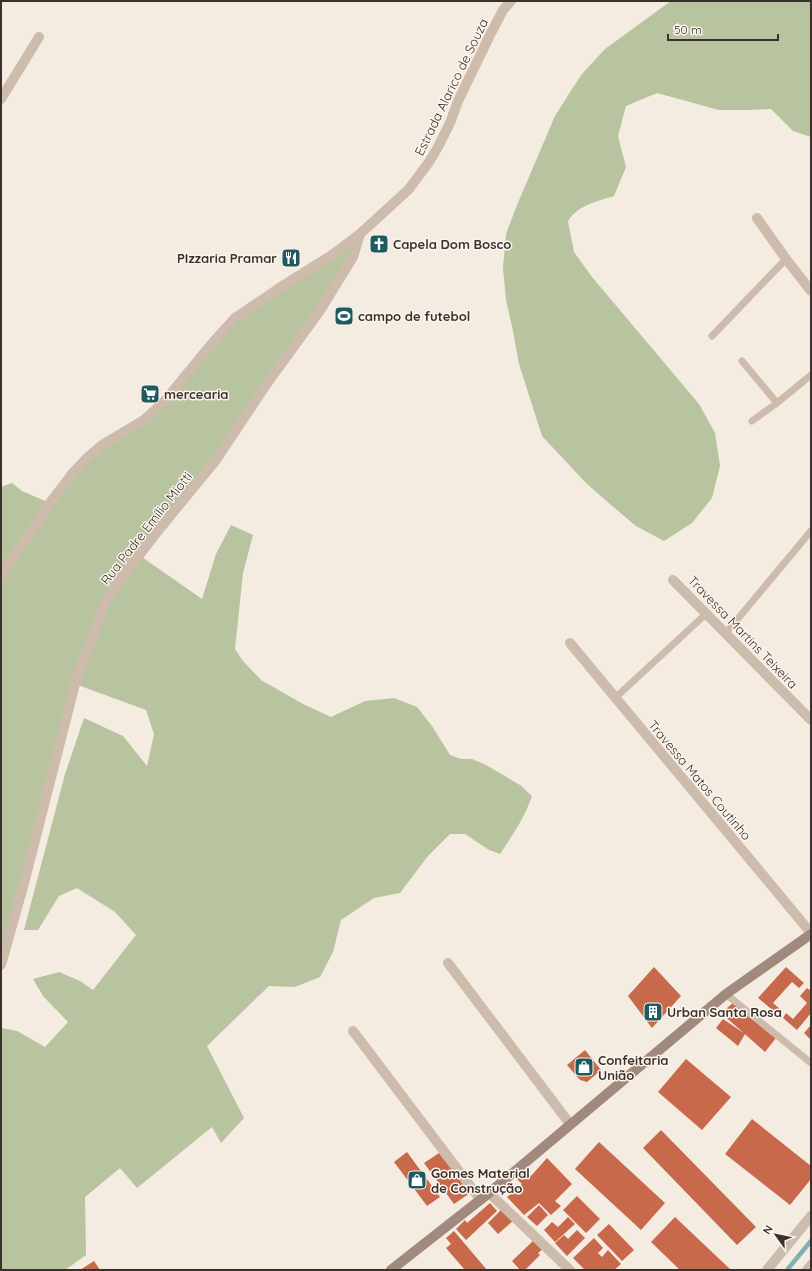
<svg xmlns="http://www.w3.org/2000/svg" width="812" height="1271" viewBox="0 0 812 1271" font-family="Quicksand,sans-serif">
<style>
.green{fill:#b8c4a0}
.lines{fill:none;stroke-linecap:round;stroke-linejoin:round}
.stream{stroke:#7fb0b2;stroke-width:4.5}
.building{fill:#c8694b}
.service{stroke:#cdbbac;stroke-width:7}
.minor{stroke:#cdbbac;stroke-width:10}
.tertiary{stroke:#cdbbac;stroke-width:10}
.secondary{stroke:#a18a7d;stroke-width:10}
.labels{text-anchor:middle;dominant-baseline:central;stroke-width:3;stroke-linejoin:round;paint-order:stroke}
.street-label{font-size:13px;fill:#3b302b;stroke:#fbf5ee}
.poi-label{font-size:13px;font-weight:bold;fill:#3b302b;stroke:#fbf5ee;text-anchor:start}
</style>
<rect width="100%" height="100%" fill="#f4ebe1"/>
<path class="green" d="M671,1H811V137L793,131L771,109L750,110H719L657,93L626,106L618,136L626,167L614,196C598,201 578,205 568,221L574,252L592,277L699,404L715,433L720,466L712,498L692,523L664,541L636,526L611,505L586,483L542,436L519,364L513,331L506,300L503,268L506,234L517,205L555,116L572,89L582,74L605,49Z
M360,234L353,257L268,382L139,555L202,599L216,554L231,525L253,535L243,573L235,649L243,661L261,680L303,704L331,717L365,701L394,698L417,707L432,726L450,755L461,759H472L486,765L520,785L532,796C525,817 512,836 500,854L489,850L465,834H450L428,856L400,893L374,898L341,920L333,952L320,977L295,987L269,986L207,1046L244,1118L221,1143L212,1127L137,1188L120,1168L85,1197L86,1255L65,1270H1V1028L17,1031L45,1047L68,1022L43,996L33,979L59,972L80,981L93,990L136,935L115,912L77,888L59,896L38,930H24L65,774L84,718L123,736L147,766L154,734L146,710L75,684L1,965V487L12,483L22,491L50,503L87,458L144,420L228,325Z"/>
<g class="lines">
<path class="stream" d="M787,1270L811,1241"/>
</g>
<path class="building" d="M654,967L681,996L652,1028L628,996Z
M786,967L804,983L799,988L792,982L773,1003L780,1009L776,1013L758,998Z
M807,988L811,991V1013L797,1030L783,1018L786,1013L793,1019L807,1003L800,996Z
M733,1003L776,1038L765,1052L721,1013Z
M723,1019L745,1034L738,1046L716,1028Z
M811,1025V1040L804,1033Z
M585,1050L601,1070L587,1082L580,1080L567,1065Z
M686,1059L731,1097L702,1130L658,1092Z
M752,1119L811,1166V1179L790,1205L725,1154Z
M661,1130L756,1227L737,1245L643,1148Z
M599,1142L665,1203L641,1230L575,1169Z
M407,1152L440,1197L427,1206L394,1162Z
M439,1153L470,1193L454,1204L424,1163Z
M547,1158L572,1184L555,1201L561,1206L551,1215L539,1203L524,1215L507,1197L522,1184L515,1177L524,1169L531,1176Z
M577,1196L600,1219L586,1233L563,1210Z
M490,1203L497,1211L466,1240L456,1229L465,1220L467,1223Z
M539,1205L548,1215L537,1226L527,1217Z
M503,1208L514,1220L498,1234L488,1223Z
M568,1217L575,1224L555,1242L544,1230L552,1222L558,1227Z
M675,1217L731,1270H680L651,1242Z
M609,1224L634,1250L622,1261L597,1235Z
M577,1230L585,1238L567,1256L555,1243L564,1235L568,1239Z
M454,1231L487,1270H465L446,1248L451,1244L446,1238Z
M594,1238L603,1248L598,1253L602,1257L608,1250L621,1264L614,1270H585L573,1258Z
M534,1240L543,1249L538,1253L540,1255L525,1270H520L512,1261Z
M94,1261L100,1270H80Z"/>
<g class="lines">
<path class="service" d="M712,336L786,259
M742,361L777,403
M752,421L777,403L811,375
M726,633L811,531
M615,698L707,613
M726,994L811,1063"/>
<path class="minor" d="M1,99L39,37
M757,218L786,259L811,291
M1,576L50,503L72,474L87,458L102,445L144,420L164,402L214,341L235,318L284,285L332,255L360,234L409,189L429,162L438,147L450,123L458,101L490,35L503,10L511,1
M673,580L811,720
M570,643L811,933
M448,963L570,1124
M1,965L23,887L75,684L100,615L107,599L121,579L157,532L216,460L268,382L319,312L353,257L360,234
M353,1031L480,1199
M489,1193L570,1270"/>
<path class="tertiary" d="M767,1270L811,1216
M807,1270L811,1265"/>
<path class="secondary" d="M391,1270L489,1193L726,994L811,934"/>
</g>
<defs>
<symbol id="church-square" viewBox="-11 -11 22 22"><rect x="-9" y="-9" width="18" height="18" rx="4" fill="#1f5a5e" stroke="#fbf5ee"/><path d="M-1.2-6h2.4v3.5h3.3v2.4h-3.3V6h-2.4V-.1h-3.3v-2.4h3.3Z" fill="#fff"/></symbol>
<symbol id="restaurant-square" viewBox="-11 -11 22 22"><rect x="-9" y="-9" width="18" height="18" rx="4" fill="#1f5a5e" stroke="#fbf5ee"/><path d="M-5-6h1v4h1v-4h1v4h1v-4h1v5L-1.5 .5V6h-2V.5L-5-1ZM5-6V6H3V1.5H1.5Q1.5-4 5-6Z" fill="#fff"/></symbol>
<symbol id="stadium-square" viewBox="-11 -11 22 22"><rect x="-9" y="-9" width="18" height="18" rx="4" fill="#1f5a5e" stroke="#fbf5ee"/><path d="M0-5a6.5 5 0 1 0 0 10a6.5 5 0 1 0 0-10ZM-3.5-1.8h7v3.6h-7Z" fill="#fff"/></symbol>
<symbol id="supermarket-square" viewBox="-11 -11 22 22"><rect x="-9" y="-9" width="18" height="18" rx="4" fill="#1f5a5e" stroke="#fbf5ee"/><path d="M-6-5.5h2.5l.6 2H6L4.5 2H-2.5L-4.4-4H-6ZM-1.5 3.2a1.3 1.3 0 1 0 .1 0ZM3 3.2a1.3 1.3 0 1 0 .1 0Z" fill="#fff"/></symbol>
<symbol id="building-square" viewBox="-11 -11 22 22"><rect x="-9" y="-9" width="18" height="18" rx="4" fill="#1f5a5e" stroke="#fbf5ee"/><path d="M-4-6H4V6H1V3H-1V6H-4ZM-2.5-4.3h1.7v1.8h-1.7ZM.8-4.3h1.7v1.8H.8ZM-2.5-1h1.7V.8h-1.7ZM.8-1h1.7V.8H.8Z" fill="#fff"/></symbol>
<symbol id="shop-square" viewBox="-11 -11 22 22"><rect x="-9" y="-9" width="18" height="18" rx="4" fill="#1f5a5e" stroke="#fbf5ee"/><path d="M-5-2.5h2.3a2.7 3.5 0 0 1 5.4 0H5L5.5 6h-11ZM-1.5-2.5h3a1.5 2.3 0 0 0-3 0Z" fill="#fff"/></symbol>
</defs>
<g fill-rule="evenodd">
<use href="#church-square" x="368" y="233" width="22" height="22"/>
<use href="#restaurant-square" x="280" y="247" width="22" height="22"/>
<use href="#stadium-square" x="333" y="305" width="22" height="22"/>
<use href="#supermarket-square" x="139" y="383" width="22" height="22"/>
<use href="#building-square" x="642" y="1001" width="22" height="22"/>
<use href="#shop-square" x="573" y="1056" width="22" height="22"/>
<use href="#shop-square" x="406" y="1169" width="22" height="22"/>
</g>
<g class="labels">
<g class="street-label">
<text transform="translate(451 87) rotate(-64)">Estrada Alarico de Souza</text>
<text transform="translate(146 528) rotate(-52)">Rua Padre Emílio Miotti</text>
<text transform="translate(743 632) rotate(46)">Travessa Martins Teixeira</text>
<text transform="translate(700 780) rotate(50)">Travessa Matos Coutinho</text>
</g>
<g class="poi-label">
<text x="393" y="244">Capela Dom Bosco</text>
<text x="277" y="258" text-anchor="end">PIzzaria Pramar</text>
<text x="358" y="316">campo de futebol</text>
<text x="164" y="394">mercearia</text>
<text x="667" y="1012">Urban Santa Rosa</text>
<text x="598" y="1060">Confeitaria<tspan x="598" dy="15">União</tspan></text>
<text x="431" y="1173">Gomes Material<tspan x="431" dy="15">de Construção</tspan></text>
</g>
</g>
<rect width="812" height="1271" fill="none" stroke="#3b302b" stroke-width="4"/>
<g transform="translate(776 1235) rotate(303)" stroke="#fbf5ee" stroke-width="3" paint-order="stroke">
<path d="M0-3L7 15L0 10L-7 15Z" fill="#3b302b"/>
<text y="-6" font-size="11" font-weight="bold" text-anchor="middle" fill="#3b302b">N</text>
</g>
<path d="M668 34v6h110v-6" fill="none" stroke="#3b302b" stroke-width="2"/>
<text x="674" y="34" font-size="12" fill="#3b302b" stroke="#fbf5ee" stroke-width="3" paint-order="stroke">50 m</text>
</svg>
